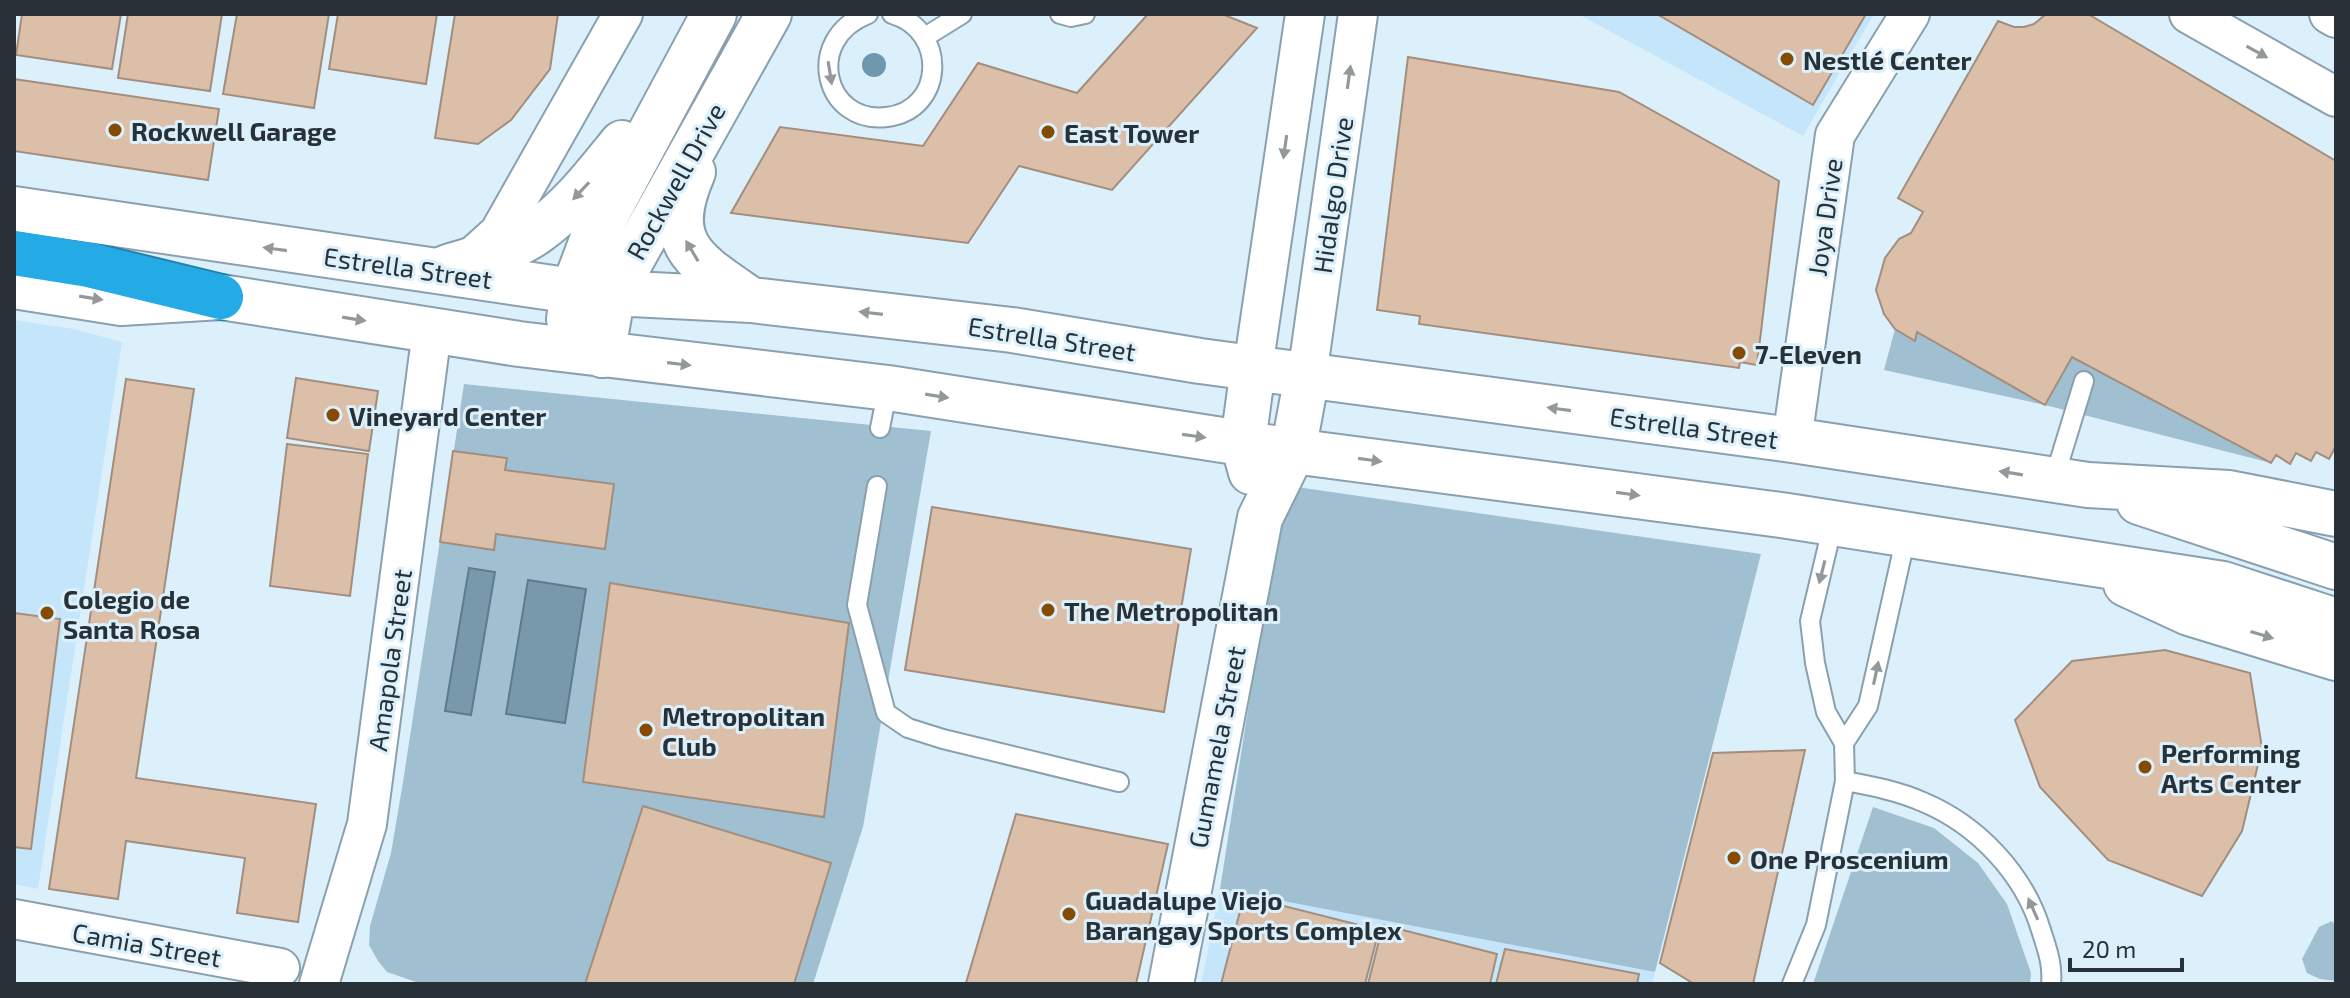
<svg xmlns="http://www.w3.org/2000/svg" width="2350" height="998" viewBox="0 0 2350 998" font-family="'Exo 2',sans-serif">
<style>
.built{fill:#c5e6fa}
.green{fill:#a0bfd1}
.water{fill:#7899ac;stroke:#607a89;stroke-width:2}
.building{fill:#dcbfa8;stroke:#a28e7e;stroke-width:2}
.lines{fill:none;stroke-linecap:round;stroke-linejoin:round}
.lane-casing{stroke:#89a0ae;stroke-width:22}
.street-casing{stroke:#89a0ae;stroke-width:42}
.secondary-casing{stroke:#89a0ae;stroke-width:48}
.highway-casing{stroke:#2580a9;stroke-width:48}
.lane{stroke:#fff;stroke-width:18}
.street{stroke:#fff;stroke-width:38}
.secondary{stroke:#fff;stroke-width:44}
.highway{stroke:#24abe6;stroke-width:44}
.tree{fill:#6d98ad}
.oneway{fill:#93989b}
.poi-dot{fill:#864b03;stroke:#dcf0fc;stroke-width:3}
.labels{text-anchor:middle;dominant-baseline:central;stroke-width:6;stroke-linejoin:round;paint-order:stroke}
.poi-label{font-size:26px;font-weight:bold;fill:#273137;stroke:#dcf0fc;text-anchor:start}
.street-label{font-size:26px;fill:#273137;stroke:#dcf0fc}
</style>
<rect width="100%" height="100%" fill="#dcf0fc"/>
<path class="built" d="M1578,14H1874L1803,136Z
M14,320L74,329L122,342L38,889L14,884Z
M1220,889L1655,972L1652,984H1201Z"/>
<path class="green" d="M1895,329L1915,340L1917,332L2045,404L2072,357L2271,463L2045,405L1884,370Z
M464,384L931,431L863,827L813,984H422L387,972L378,961L369,945L370,926L391,853L403,782Z
M1283,485L1761,554L1655,972L1220,889Z
M1873,807L1934,828L1978,863L2007,904L2031,973L2030,984H1813Z
M2332,921L2336,926V981L2320,979L2307,973L2302,959L2319,927Z"/>
<path class="water" d="M469,568L495,572L471,715L445,711Z
M528,580L586,589L565,723L506,714Z"/>
<path class="building" d="M22,14H121L112,69L16,55Z
M128,14H222L210,91L118,78Z
M237,14H329L314,108L223,94Z
M338,14H437L426,84L329,69Z
M455,14H558L550,69L511,120L478,144L435,138Z
M1148,14H1222L1257,28L1112,190L1019,166L968,243L731,213L780,127L923,146L978,63L1077,93Z
M1657,14H1866L1813,105Z
M2046,14H2088L2336,161V446L2329,459L2316,452L2311,461L2296,453L2290,464L2276,455L2271,463L2072,357L2045,405L1917,332L1915,341L1895,329L1884,314L1876,290L1885,258L1899,239L1911,233L1923,212L1898,198L1998,21L2014,27H2024L2034,24Z
M1408,57L1619,92L1779,181L1757,365L1740,362L1739,368L1419,324L1420,316L1377,310Z
M14,79L219,109L208,180L14,151Z
M296,378L378,391L369,451L287,438Z
M126,379L194,389L136,778L316,804L298,922L237,913L245,858L126,841L118,899L49,889Z
M287,444L368,454L350,596L270,586Z
M453,451L507,458L505,470L614,484L605,549L496,534L494,550L440,542Z
M932,507L1191,549L1164,712L905,670Z
M610,583L849,623L824,817L583,782Z
M14,613L60,619L31,849L14,847Z
M2165,650L2250,673L2262,748L2242,831L2202,896L2108,860L2040,787L2015,720L2072,661Z
M1805,750L1753,984H1694L1660,963L1713,753Z
M643,806L831,863L794,984H585Z
M1016,814L1168,844L1136,984L966,983Z
M1244,896L1379,930L1365,984H1221Z
M1383,925L1497,954L1490,984H1368Z
M1505,949L1639,974L1637,984H1496Z"/>
<g class="lines">
<defs>
<path id="lane" d="M868,14C803,39 824,125 887,117C945,110 948,30 892,14
M1060,14L1071,17L1085,14
M925,37L962,14
M880,428L888,388
M2054,479L2084,381
M877,486L857,605L886,713L908,728L943,739L1119,782
M1844,743L1868,706L1906,536
M1845,781C1872,786 1898,791 1923,802C1978,825 2024,874 2041,930C2047,949 2053,964 2051,984
M1792,984L1816,925L1845,781L1844,743L1826,712L1815,663L1810,621L1833,524"/>
<path id="street" d="M2189,14L2336,97
M2329,14L2336,18
M469,260L499,233L623,14
M1253,368L1305,14
M1307,376L1358,14
M1792,440L1835,135L1910,14
M14,919L280,968
M319,984L367,824L432,331"/>
<path id="secondary" d="M693,172C661,245 696,262 751,300
M14,209L573,291L751,300L1012,330L1200,361L1792,440L2088,485L2229,493L2336,514
M445,268C475,258 511,251 537,232C571,208 596,175 622,143
M14,286L121,303L221,297L519,344L888,388L1293,451L1781,515L2223,584L2336,621
M569,319L573,291L591,243L714,14
M602,355L613,293L769,14
M1251,472L1243,443L1253,368
M2139,502L2336,567
M2126,584L2189,613L2336,658
M1171,984L1260,518L1293,451L1307,376"/>
<path id="highway" d="M14,253L89,265L221,297"/>
</defs>
<use href="#lane" class="lane-casing"/>
<use href="#street" class="street-casing"/>
<use href="#secondary" class="secondary-casing"/>
<use href="#highway" class="highway-casing"/>
<use href="#lane" class="lane"/>
<use href="#street" class="street"/>
<use href="#secondary" class="secondary"/>
<use href="#highway" class="highway"/>
</g>
<circle class="tree" cx="874" cy="65" r="12"/>
<defs><path id="oneway-solid" d="M-6-.8H1V-3.2L6.5 0L1 3.2V.8H-6Z" transform="scale(2)"/></defs>
<g class="oneway">
<use href="#oneway-solid" transform="translate(2257 52) rotate(29)"/>
<use href="#oneway-solid" transform="translate(830 73) rotate(81)"/>
<use href="#oneway-solid" transform="translate(1349 77) rotate(-82)"/>
<use href="#oneway-solid" transform="translate(1285 147) rotate(98)"/>
<use href="#oneway-solid" transform="translate(581 191) rotate(133)"/>
<use href="#oneway-solid" transform="translate(275 249) rotate(-172)"/>
<use href="#oneway-solid" transform="translate(692 251) rotate(-121)"/>
<use href="#oneway-solid" transform="translate(91 298) rotate(9)"/>
<use href="#oneway-solid" transform="translate(871 313) rotate(-173)"/>
<use href="#oneway-solid" transform="translate(354 319) rotate(9)"/>
<use href="#oneway-solid" transform="translate(679 364) rotate(7)"/>
<use href="#oneway-solid" transform="translate(937 396) rotate(9)"/>
<use href="#oneway-solid" transform="translate(1559 409) rotate(-172)"/>
<use href="#oneway-solid" transform="translate(1194 436) rotate(8)"/>
<use href="#oneway-solid" transform="translate(1370 460) rotate(8)"/>
<use href="#oneway-solid" transform="translate(2011 473) rotate(-171)"/>
<use href="#oneway-solid" transform="translate(1628 494) rotate(8)"/>
<use href="#oneway-solid" transform="translate(1822 572) rotate(104)"/>
<use href="#oneway-solid" transform="translate(2262 635) rotate(17)"/>
<use href="#oneway-solid" transform="translate(1876 673) rotate(-78)"/>
<use href="#oneway-solid" transform="translate(2033 909) rotate(-114)"/>
</g>
<g class="poi-dot">
<circle cx="1787" cy="59" r="8"/>
<circle cx="115" cy="130" r="8"/>
<circle cx="1048" cy="132" r="8"/>
<circle cx="1739" cy="353" r="8"/>
<circle cx="333" cy="415" r="8"/>
<circle cx="1048" cy="610" r="8"/>
<circle cx="47" cy="613" r="8"/>
<circle cx="646" cy="730" r="8"/>
<circle cx="2145" cy="767" r="8"/>
<circle cx="1734" cy="858" r="8"/>
<circle cx="1069" cy="914" r="8"/>
</g>
<g class="labels">
<g class="poi-label">
<text x="1803" y="59">Nestlé Center</text>
<text x="131" y="130">Rockwell Garage</text>
<text x="1064" y="132">East Tower</text>
<text x="1755" y="353">7-Eleven</text>
<text x="349" y="415">Vineyard Center</text>
<text x="63" y="598">Colegio de<tspan x="63" dy="30">Santa Rosa</tspan></text>
<text x="1064" y="610">The Metropolitan</text>
<text x="662" y="715">Metropolitan<tspan x="662" dy="30">Club</tspan></text>
<text x="2161" y="752">Performing<tspan x="2161" dy="30">Arts Center</tspan></text>
<text x="1750" y="858">One Proscenium</text>
<text x="1085" y="899">Guadalupe Viejo<tspan x="1085" dy="30">Barangay Sports Complex</tspan></text>
</g>
<g class="street-label">
<text transform="translate(675 181) rotate(-61)">Rockwell Drive</text>
<text transform="translate(1332 195) rotate(-82)">Hidalgo Drive</text>
<text transform="translate(1824 217) rotate(-82)">Joya Drive</text>
<text transform="translate(408 267) rotate(8)">Estrella Street</text>
<text transform="translate(1052 338) rotate(9)">Estrella Street</text>
<text transform="translate(1694 427) rotate(8)">Estrella Street</text>
<text transform="translate(389 660) rotate(-82)">Amapola Street</text>
<text transform="translate(1216 747) rotate(-79)">Gumamela Street</text>
<text transform="translate(147 944) rotate(10)">Camia Street</text>
</g>
</g>
<rect width="2350" height="998" fill="none" stroke="#273137" stroke-width="32"/>
<path d="M2070 958v12h112v-12" fill="none" stroke="#273137" stroke-width="4"/>
<text x="2082" y="958" font-size="24" fill="#273137" stroke="#dcf0fc" stroke-width="6" paint-order="stroke">20 m</text>
</svg>
